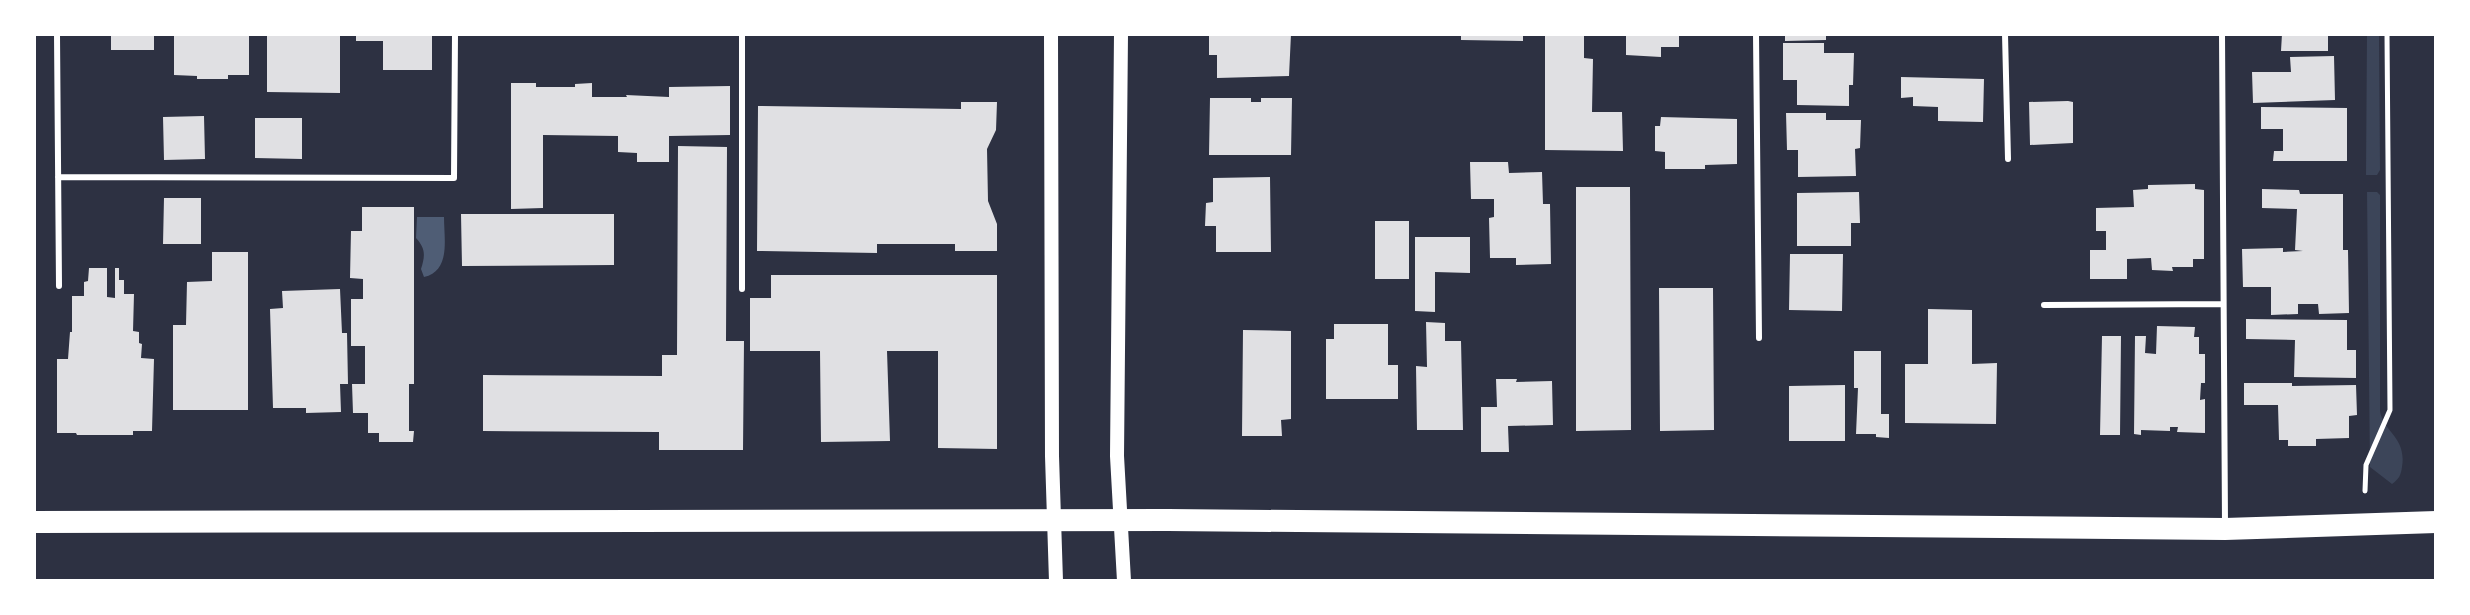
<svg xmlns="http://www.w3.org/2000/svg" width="2470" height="615" viewBox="0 0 2470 615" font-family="'Nunito Sans',sans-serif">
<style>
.green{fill:#3c4559}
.water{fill:#4f5d75}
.building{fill:#e0e0e3}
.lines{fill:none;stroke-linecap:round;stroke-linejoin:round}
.path{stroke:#fff;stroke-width:5}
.service{stroke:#fff;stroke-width:6}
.tertiary{stroke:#fff;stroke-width:14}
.trunk{stroke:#fff;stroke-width:22}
</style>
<rect width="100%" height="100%" fill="#2d3142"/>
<path class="green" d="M2367,34H2379L2380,170L2377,175H2366Z
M2367,192H2377L2380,195V411C2383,432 2407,437 2402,467C2401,475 2399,479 2392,484L2370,467Z"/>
<path class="water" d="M417,217H444C444,239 451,271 424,277L421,269C425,256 426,249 416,238Z"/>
<path class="building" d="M111,34H154V50H111Z
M174,34H249V75H228V79H197V76L174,75Z
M267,34H340V93L267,92Z
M356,34H432V70H383V41H356Z
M1209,34H1291L1289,76L1217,78V55H1209Z
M1461,34H1523V41L1461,40Z
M1545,34H1584V58L1593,59L1592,112H1622L1623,151L1545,150Z
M1626,34H1679V47H1661V57L1626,55Z
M1785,34H1826V40L1785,41Z
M2282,34H2328V51H2281Z
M1783,43H1824V53H1854L1853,85H1849V106L1797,105V80H1783Z
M2334,56L2335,100L2253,103L2252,72H2291L2290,57Z
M1901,77L1984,79L1983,122L1938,121V107L1913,106V97L1901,98Z
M511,83H536V87H575V84L592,83V97H627L626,95L669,97V87L730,86V135L669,136V162H637V153L618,152V136L543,135V208L511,209Z
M1210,98H1251V102H1261V98H1292L1291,155H1209Z
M2068,101L2073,102V143L2030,145L2029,102Z
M961,102H997L996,130L987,149L988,201L997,224V251H955V244H877V253L757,251L758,106L961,109Z
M2261,107L2347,108V161H2273L2274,151H2283V129H2261Z
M1786,113H1826V120H1861L1860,148L1855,149L1856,176L1798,177V150H1787Z
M204,116L205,159L164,160L163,117Z
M1661,117L1737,119V164L1705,165V169H1665V152L1655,151V126H1660Z
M255,118H302V159L255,158Z
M678,146L727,147L726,341H744L743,450H659V432L483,431V375L662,376V355H677Z
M1470,162H1508L1509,173L1542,172L1543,204H1550L1551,264L1516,265V258H1490L1489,218L1494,217V199H1471Z
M1270,177L1271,252H1216V226H1205L1206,203L1213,202V178Z
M2195,184V189L2204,190V259H2193V267H2172L2173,271L2152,270L2151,258L2127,259V279H2090V250H2106V231H2096V208L2134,207L2133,190L2148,189V185Z
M1576,187H1630L1631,430L1576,431Z
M2262,189L2299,190L2300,194H2343V250H2348L2349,313L2319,314L2318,304H2298V314L2271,315V287H2243L2242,249L2283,248V252L2303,251L2295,250L2297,209L2262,208Z
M1859,192L1860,223H1851V246H1797V193Z
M164,198H201V244H163Z
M362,207H414V384H409V431H414L413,442H379V433H368V413H353L352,384H365V346H351V299H363V279L350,278L351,231H362Z
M461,214H614V265L462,266Z
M1375,221H1409V279H1375Z
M1415,237H1470V273L1435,272V312L1415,311Z
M212,252H248V410H173V325H186L187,282L212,281Z
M1790,254H1843L1842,311L1789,310Z
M89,268H107V297L115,298V268H119V280H124V294H134L133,331L139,332V343L142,344L141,358L154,359L152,431H133V435H77L76,433H57V359H68L70,332H72V296H84V282L88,281Z
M771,275H997V449L938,448V351H887L890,441L821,442L820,351H750V298H771Z
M1659,288H1713L1714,430L1660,431Z
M340,289L342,333H347L348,384H340L341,412L306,413V408H273L270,309L283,308L282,291Z
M1928,309L1972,310V364L1997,363L1996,424L1905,423V364H1928Z
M2246,319L2347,320V350H2356V378L2294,377L2295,340L2246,339Z
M1426,322L1445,323V341H1461L1463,430H1417L1416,366L1427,367Z
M1334,324H1388V365H1398V399H1326V339H1334Z
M2157,326L2195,327L2194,337H2199V354H2205V383H2201L2200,400L2205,399V433L2177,432L2178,427H2170V431L2141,430V435L2134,434L2135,336H2146L2145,353L2156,354Z
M1243,330L1291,331V419L1281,420L1282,436H1242Z
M2102,336H2121L2120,435H2100Z
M1854,351H1881V414H1889V438L1876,437V434H1856L1858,388H1854Z
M1496,379H1517L1516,382L1552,381L1553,425L1508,426L1509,452H1481V407H1497Z
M2244,383H2292V386L2356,385L2357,415L2349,416V438L2316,439V446H2288V440H2279L2278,405H2244Z
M1845,385V441H1789V386Z"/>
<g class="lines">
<path class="path" d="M2365,491L2366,465L2390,410L2387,34"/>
<path class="service" d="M57,34L59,286
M742,34V289
M1756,34L1759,338
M2005,34L2008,159
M2222,34L2225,525
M58,177L454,178L455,34
M2044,305L2223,304"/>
<path class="tertiary" d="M1051,34L1052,456L1056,581
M1121,34L1117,456L1124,581"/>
<path class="trunk" d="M34,522L1168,520L2225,529L2436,522"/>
</g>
<rect width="2470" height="615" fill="none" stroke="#ffffff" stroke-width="72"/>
</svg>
